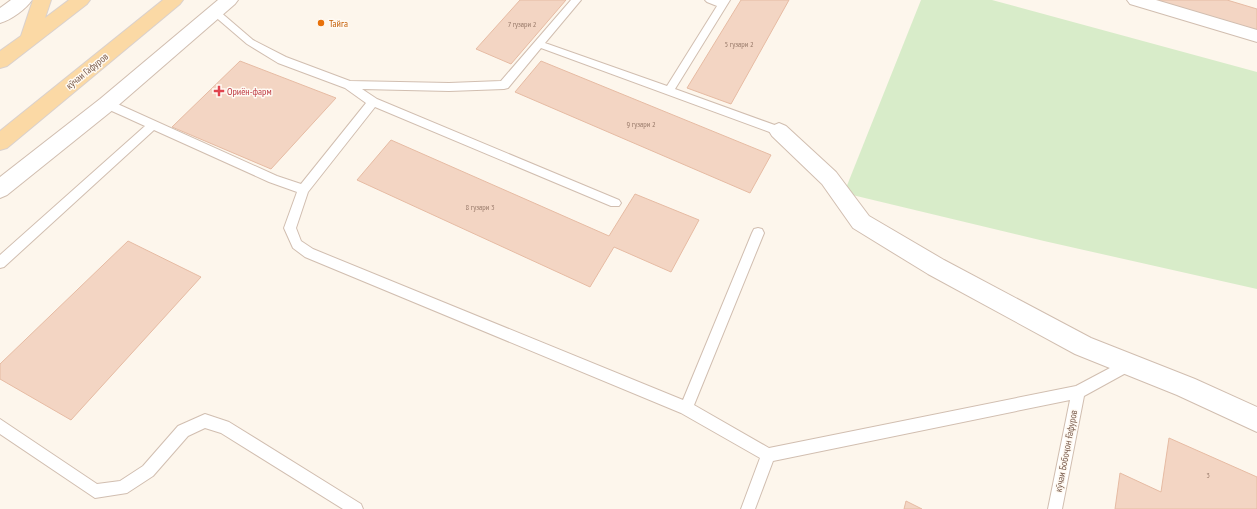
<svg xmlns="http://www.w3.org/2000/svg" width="1257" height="509" viewBox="0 0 1257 509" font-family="'PT Sans Narrow',sans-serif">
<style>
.green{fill:#d8ecc9}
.building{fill:#f3d5c3;stroke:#e6bba3}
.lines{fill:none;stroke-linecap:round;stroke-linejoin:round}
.service-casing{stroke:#d1beb0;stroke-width:2}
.minor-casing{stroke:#d1beb0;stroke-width:2}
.tertiary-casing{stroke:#d1beb0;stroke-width:2}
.primary-casing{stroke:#dad1cd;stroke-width:2}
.service{fill:#fff;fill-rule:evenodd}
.minor{fill:#fff;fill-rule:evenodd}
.tertiary{fill:#fff;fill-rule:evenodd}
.primary{fill:#fbd9a5;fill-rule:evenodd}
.food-dot{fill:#e8710a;stroke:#fffaf3;stroke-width:1.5}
.health-dot{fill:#e0444e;stroke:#fffaf3;stroke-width:1.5}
.labels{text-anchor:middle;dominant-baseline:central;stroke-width:3;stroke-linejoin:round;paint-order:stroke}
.number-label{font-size:8px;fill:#987a6a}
.food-label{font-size:10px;fill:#c56008;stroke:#fffaf3;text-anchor:start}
.street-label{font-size:10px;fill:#7a5c4d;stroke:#fffaf3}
.health-label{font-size:10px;fill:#be3a42;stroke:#fffaf3;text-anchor:start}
</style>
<rect width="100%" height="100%" fill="#fdf6ec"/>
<path class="green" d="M921,0H992L1257,72V289L1044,241L844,193Z"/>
<path class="building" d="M520,0H566L511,64L476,49Z
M741,0H789L731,104L687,88Z
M1155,0H1227L1257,9V30Z
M240,61L336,98L271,169L172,127Z
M541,61L771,155L750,193L515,92Z
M391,140L609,236L635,194L699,220L671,272L614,247L590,287L357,180Z
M128,241L201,277L71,420L0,379V364Z
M1169,438L1257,477V509H1115L1120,473L1161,492Z
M906,501L922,509H904Z"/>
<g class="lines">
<defs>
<path id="service" d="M571,0H581L545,43L667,86L717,6L707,2L705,0H730L675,89L783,128L784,131L783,134H775L541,48L508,88L504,89L449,91L362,89L377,99L619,200L621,203L619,206H611L375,107L308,192L296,228L301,241L313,249L683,400L752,233L754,229L758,228L762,229L764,233L694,405L769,448L1076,386L1125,360L1130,358L1135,360L1137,364L1135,368L1084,396L1062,509H1048L1070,400L773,461L755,509H741L760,458L681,413L305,257L293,248L284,228L297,192L269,182L154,130L4,267L0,268V255L145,126L103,107L102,104L103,101H111L277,176L301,184L366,103L345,88L278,63L247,44L212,14V10H218L253,40L286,57L350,81L449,83L501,81Z
M205,414L229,422L361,504L363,509H343L221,433L205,428L188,436L153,476L127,493L95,498L0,434V419L97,484L120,481L143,466L178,426Z"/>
<path id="minor" d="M1127,0H1156L1257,30V42L1130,4Z
M779,123L786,126L836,172L869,216L944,260L1091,338L1195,379L1257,407V432L1177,395L1075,354L928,274L853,228L822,184L772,136L769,131L772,126Z"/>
<path id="tertiary" d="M11,0H32C26,9 11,20 0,23V8Z
M218,0H238L235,4L114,109L7,195L0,198V177L100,99Z"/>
<path id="primary" d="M33,0H51L45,18L69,0H90L87,4L7,66L0,68V51L21,36Z
M163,0H183L180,4L7,148L0,150V131Z"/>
</defs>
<use href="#service" class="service-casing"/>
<use href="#minor" class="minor-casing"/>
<use href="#tertiary" class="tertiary-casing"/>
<use href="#primary" class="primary-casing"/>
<use href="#service" class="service"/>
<use href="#minor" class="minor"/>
<use href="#tertiary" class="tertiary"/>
<use href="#primary" class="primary"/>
</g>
<circle class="food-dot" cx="321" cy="23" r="4"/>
<path class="health-dot" d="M217 85h4v4h4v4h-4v4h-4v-4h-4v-4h4z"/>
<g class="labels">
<g class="number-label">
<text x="522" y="24">7 гузари 2</text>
<text x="739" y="44">5 гузари 2</text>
<text x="641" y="124">9 гузари 2</text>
<text x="480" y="207">8 гузари 3</text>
<text x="1208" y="475">3</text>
</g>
<g class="food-label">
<text x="329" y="23">Тайга</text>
</g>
<g class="street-label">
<text transform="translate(87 71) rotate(-39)">кӯчаи Гафуров</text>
<text transform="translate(1066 451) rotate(-79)">кӯчаи Бобоҷон Ғафуров</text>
</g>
<g class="health-label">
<text x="227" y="91">Ориён-фарм</text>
</g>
</g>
</svg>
